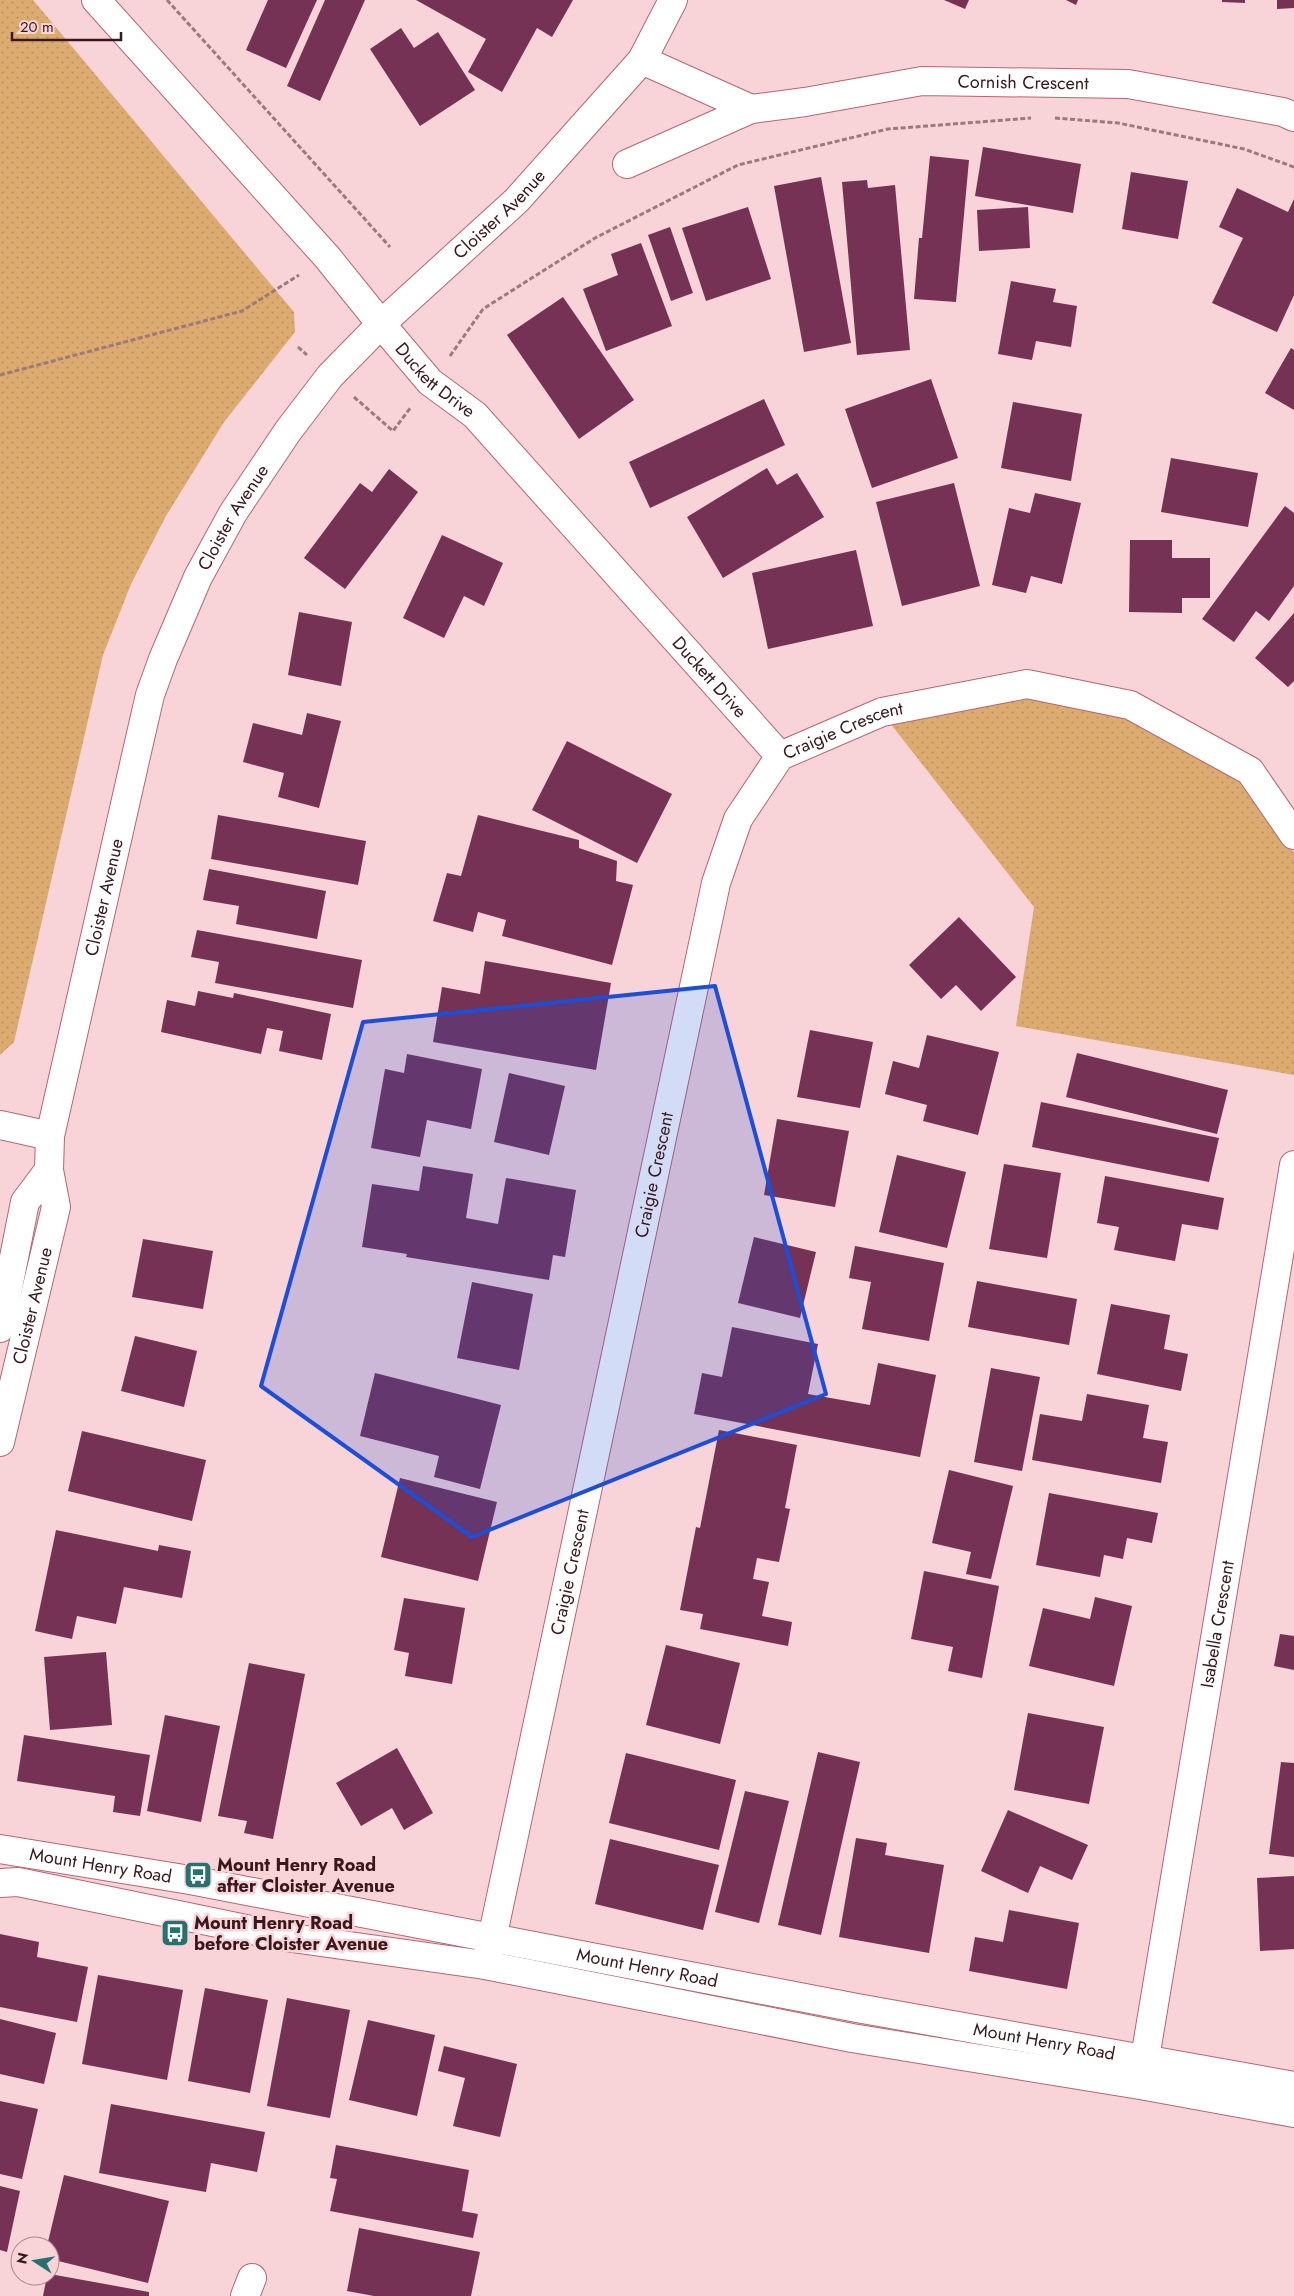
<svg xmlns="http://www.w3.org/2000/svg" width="1294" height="2296" viewBox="0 0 1294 2296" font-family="Jost,sans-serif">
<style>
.park{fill:url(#park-dots)}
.building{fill:#763254}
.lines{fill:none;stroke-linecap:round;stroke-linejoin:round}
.minor-casing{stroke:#b66672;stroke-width:30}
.path{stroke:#9d797e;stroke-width:3;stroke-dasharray:5 2.5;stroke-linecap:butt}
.minor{stroke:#fff;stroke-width:28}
.marked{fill:#1d4ed8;fill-opacity:0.2;stroke:#1d4ed8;stroke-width:4;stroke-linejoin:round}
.labels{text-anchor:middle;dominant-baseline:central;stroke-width:5;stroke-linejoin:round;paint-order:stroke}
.street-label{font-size:18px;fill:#38171d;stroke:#f8d3d7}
.poi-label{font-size:18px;font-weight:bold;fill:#38171d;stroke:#f8d3d7;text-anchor:start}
</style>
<defs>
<pattern id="park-dots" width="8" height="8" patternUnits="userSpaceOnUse" patternTransform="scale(1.25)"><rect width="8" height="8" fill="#dcab6f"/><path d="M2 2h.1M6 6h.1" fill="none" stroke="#be9260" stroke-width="1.8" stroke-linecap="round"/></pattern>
</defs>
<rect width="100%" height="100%" fill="#f8d3d7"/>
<path class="park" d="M0,0H33L294,312L295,332L224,422L166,516L131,584L103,655L14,1042L0,1055Z
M1025,694L1128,716L1246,781L1294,853V1075L1016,1026L1034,907L886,718Z"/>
<path class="building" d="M268,0H317L286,68L246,50Z
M325,0H365L320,101L287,86Z
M416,0H573L552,37L537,28L502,92L468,72L486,39Z
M944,0H969L965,9Z
M1066,0H1078L1076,5Z
M1222,0H1245V3L1222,2Z
M1277,0H1294V8L1277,9Z
M401,28L414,48L438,32L475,90L420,126L370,49Z
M983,147L1081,164L1073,213L975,196Z
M930,156L969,160L956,302L914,299L919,238H922Z
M1131,172L1188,181L1178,239L1122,229Z
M821,177L851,343L804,352L774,186Z
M867,180L868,188L895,185L910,350L857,355L842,182Z
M1237,188L1288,212L1294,199V295L1277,332L1212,303L1243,238L1219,227Z
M748,207L771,279L706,301L682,228Z
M1028,207L1030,248L979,251L977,210Z
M670,227L693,293L671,301L648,235Z
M641,243L672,326L606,351L583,289L618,275L611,254Z
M1011,281L1056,289L1053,302L1077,306L1071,347L1036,341L1032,360L998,354Z
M563,297L634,400L579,439L507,335Z
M1291,348L1294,350V410L1265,393Z
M931,379L958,458L872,488L845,409Z
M764,399L785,445L650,508L629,462Z
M1013,402L1082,414L1071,481L1001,468Z
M1171,458L1258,473L1248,527L1161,512Z
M767,468L777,485L797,473L824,517L723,578L687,517Z
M389,469L418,492L345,589L304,558L360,483L372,492Z
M954,483L980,586L902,606L876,502Z
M1035,493L1081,503L1062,584L1031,576L1026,593L992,585L1009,508L1030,513Z
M1285,506L1294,513V586L1269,621L1256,611L1234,642L1202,619Z
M442,535L503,563L484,606L464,596L444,638L403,618Z
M1130,540H1172V558H1210V598H1182V613L1129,612Z
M856,550L873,626L768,649L752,573Z
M299,612L352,622L341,686L288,675Z
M1294,613V681L1288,687L1255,658Z
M307,713L341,721L319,808L278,797L284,773L243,762L253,723L302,735Z
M567,741L672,794L637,863L532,810Z
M218,815L366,841L358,885L211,859Z
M478,815L579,840V848L617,861L616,881L633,885L612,965L502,936L506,920L478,912L473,932L433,921L447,873L461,876Z
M209,869L326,891L317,939L236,924L239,906L203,900Z
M959,917L1016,977L981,1011L956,985L941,999L909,965Z
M197,930L362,960L353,1008L215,983L219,962L191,957Z
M485,961L611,983L596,1070L433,1042L442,987L480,994Z
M198,991L233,998L234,993L331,1014L322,1060L279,1051L283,1031L267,1028L261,1054L161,1032L167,1000L195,1006Z
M810,1030L873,1042L860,1108L797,1097Z
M927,1035L999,1052L978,1135L923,1121L927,1105L885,1094L893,1061L919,1068Z
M1077,1053L1228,1090L1217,1134L1066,1097Z
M407,1054L482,1069L471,1129L427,1120L420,1157L371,1148L385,1069L404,1073Z
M509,1073L565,1086L549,1155L494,1142Z
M1041,1102L1219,1138L1209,1182L1032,1147Z
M777,1119L849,1131L835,1207L764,1195Z
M897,1155L966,1172L947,1248L879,1232Z
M1004,1164L1061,1173L1047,1258L989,1249Z
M423,1166L473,1174L466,1218L498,1224L506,1178L576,1190L565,1257L553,1255L549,1280L406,1257L407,1254L362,1247L372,1184L419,1191Z
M1105,1176L1224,1198L1218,1230L1182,1224L1175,1261L1114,1250L1119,1227L1097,1223Z
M754,1237L816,1252L800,1318L738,1303Z
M143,1239L213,1251L203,1309L132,1297Z
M855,1246L944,1263L929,1341L862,1329L871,1282L849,1278Z
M977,1281L1077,1299L1069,1345L968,1327Z
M472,1282L533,1294L519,1370L457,1358Z
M1111,1304L1170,1315L1164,1349L1188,1354L1181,1391L1097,1374Z
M732,1327L818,1344L808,1394L870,1405L878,1363L936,1375L920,1457L694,1414L702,1373L722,1377Z
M135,1336L197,1351L184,1407L121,1391Z
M991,1368L1040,1377L1022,1471L974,1462Z
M375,1373L501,1405L480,1489L434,1477L439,1456L360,1436Z
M1087,1394L1149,1405L1143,1438L1168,1442L1161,1483L1032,1460L1040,1414L1082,1421Z
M719,1430L797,1445L785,1508L790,1509L779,1562L757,1558L753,1579L769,1582L762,1616L792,1622L788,1646L700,1629L703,1614L680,1610L696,1527L700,1528Z
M82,1431L206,1460L192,1521L68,1491Z
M949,1470L1013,1486L991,1579L966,1574L971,1552L932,1543Z
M400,1478L497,1502L478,1581L381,1557Z
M1049,1493L1158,1513L1152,1543L1127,1538L1123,1559L1104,1555L1100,1577L1036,1565Z
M56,1530L158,1551L159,1545L191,1551L182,1598L124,1587L116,1624L77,1616L72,1639L35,1631Z
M924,1571L999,1586L982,1678L948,1671L953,1647L911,1639Z
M1095,1597L1132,1606L1114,1686L1029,1666L1043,1608L1090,1619Z
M404,1598L465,1608L452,1684L405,1676L409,1653L394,1650Z
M1280,1634L1294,1636V1670L1274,1666Z
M666,1645L740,1663L720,1744L646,1725Z
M106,1652L112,1725L50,1730L44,1657Z
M249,1663L305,1674L273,1839L244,1833L247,1821L218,1816Z
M1028,1713L1104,1727L1089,1804L1014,1790Z
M165,1715L220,1726L201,1822L147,1811Z
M24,1735L150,1755L140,1816L113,1812L115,1796L17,1781Z
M397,1748L433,1813L404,1830L392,1808L361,1826L336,1783Z
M818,1752L860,1762L821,1935L778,1925Z
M626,1753L736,1780L719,1850L609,1823Z
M1281,1762L1294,1763V1857L1269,1854Z
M745,1791L789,1801L759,1923L715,1912Z
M1008,1810L1088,1845L1072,1880L1040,1866L1028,1893L981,1871Z
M856,1838L887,1843L885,1855L944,1865L929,1953L839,1937Z
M610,1839L719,1865L703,1930L595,1904Z
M1294,1876V1949L1260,1951L1257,1878Z
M1009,1910L1079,1923L1067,1989L969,1971L975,1937L1003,1942Z
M0,1934L39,1942L37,1957L88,1967L77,2022L0,2007Z
M98,1975L183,1990L167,2080L82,2064Z
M205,1988L268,2000L250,2093L188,2081Z
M287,1998L350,2010L330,2118L267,2106Z
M0,2019L56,2033L44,2084L0,2074Z
M368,2020L435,2035L417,2116L349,2100Z
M444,2046L517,2064L500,2137L453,2126L465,2078L438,2071Z
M0,2101L38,2109L22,2179L0,2174Z
M111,2104L265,2132L257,2172L211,2163L206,2192L99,2173Z
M336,2145L469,2170L462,2211L478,2214L473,2238L330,2211L337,2179L330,2178Z
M64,2175L169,2201L148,2283L50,2259V2246H47Z
M0,2186L20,2191L7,2252L0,2250Z
M359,2228L480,2252L471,2296H374L347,2291Z
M50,2274L149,2292V2296H43L47,2276H50Z"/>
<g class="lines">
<defs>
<g id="minor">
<path id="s1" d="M96,0L327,257L381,324L430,382L475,415L780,756"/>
<path id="s2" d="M642,60L751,109L805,102L922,81L1128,84L1283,112L1294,117"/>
<path d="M627,164L751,109"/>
<path d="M0,1125L50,1136"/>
<path d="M0,1328L25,1202L49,1170"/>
<path id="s3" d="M0,1442L56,1207L49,1170L50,1136L138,747L150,695L163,659L198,577L233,513L288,431L330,376L381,324L517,200L642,60L673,0"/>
<path id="s4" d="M0,1849L190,1880L857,2008L1294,2086"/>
<path d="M0,1883L18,1882L285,1937L485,1965L852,2038L1140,2085L1294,2113"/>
<path id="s5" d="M485,1965L492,1939L716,883L738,819L780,756L882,712L1027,684L1130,705L1250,771L1294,835"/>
<path id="s6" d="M1142,2076L1294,1165"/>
<path d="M245,2296L252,2278"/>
</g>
</defs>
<use href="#minor" class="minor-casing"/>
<path class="path" d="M167,0L390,247
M1055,118L1118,123L1244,149L1294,167
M298,347L307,355
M450,356L483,309L595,238L738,165L888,129L1031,118
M0,375L242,311L299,275
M354,397L393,431L411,407"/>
<use href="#minor" class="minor"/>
</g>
<path class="marked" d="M715,986L826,1394L472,1537L261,1386L363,1022Z"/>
<defs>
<symbol id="bus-square" viewBox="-11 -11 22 22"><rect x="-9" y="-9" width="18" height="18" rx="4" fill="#27716e" stroke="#f8d3d7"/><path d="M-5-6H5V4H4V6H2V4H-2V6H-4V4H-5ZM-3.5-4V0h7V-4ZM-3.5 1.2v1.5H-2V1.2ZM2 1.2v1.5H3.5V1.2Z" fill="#fff"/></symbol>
</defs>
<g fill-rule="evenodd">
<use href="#bus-square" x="182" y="1859" width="32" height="32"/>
<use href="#bus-square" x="159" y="1917" width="32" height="32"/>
</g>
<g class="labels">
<g class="street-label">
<text stroke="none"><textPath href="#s2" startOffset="394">Cornish Crescent</textPath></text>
<text stroke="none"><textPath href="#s3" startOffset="1368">Cloister Avenue</textPath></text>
<text stroke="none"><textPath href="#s1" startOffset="510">Duckett Drive</textPath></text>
<text stroke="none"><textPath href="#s3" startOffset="962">Cloister Avenue</textPath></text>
<text stroke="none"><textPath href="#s1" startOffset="915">Duckett Drive</textPath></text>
<text stroke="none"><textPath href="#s5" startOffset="1318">Craigie Crescent</textPath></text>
<text stroke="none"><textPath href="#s3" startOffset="558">Cloister Avenue</textPath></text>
<text stroke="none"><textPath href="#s5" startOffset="808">Craigie Crescent</textPath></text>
<text stroke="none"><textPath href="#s3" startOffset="140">Cloister Avenue</textPath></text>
<text stroke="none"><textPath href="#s5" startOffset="402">Craigie Crescent</textPath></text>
<text stroke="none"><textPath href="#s6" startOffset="458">Isabella Crescent</textPath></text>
<text stroke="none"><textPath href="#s4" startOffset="102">Mount Henry Road</textPath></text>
<text stroke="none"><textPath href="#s4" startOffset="658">Mount Henry Road</textPath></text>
<text stroke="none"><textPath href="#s4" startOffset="1062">Mount Henry Road</textPath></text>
</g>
<g class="poi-label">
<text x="217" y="1865">Mount Henry Road<tspan x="217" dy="21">after Cloister Avenue</tspan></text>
<text x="194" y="1923">Mount Henry Road<tspan x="194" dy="21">before Cloister Avenue</tspan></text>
</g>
</g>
<g transform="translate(35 2261) rotate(282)"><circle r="24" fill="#f8d3d7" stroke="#ab888d"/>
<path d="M0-4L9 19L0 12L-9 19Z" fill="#27716e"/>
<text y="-8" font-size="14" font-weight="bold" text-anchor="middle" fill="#38171d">N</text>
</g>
<path d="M12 32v8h109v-8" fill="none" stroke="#38171d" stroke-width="2.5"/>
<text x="20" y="32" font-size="15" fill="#38171d" stroke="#f8d3d7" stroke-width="4" paint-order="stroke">20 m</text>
</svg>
